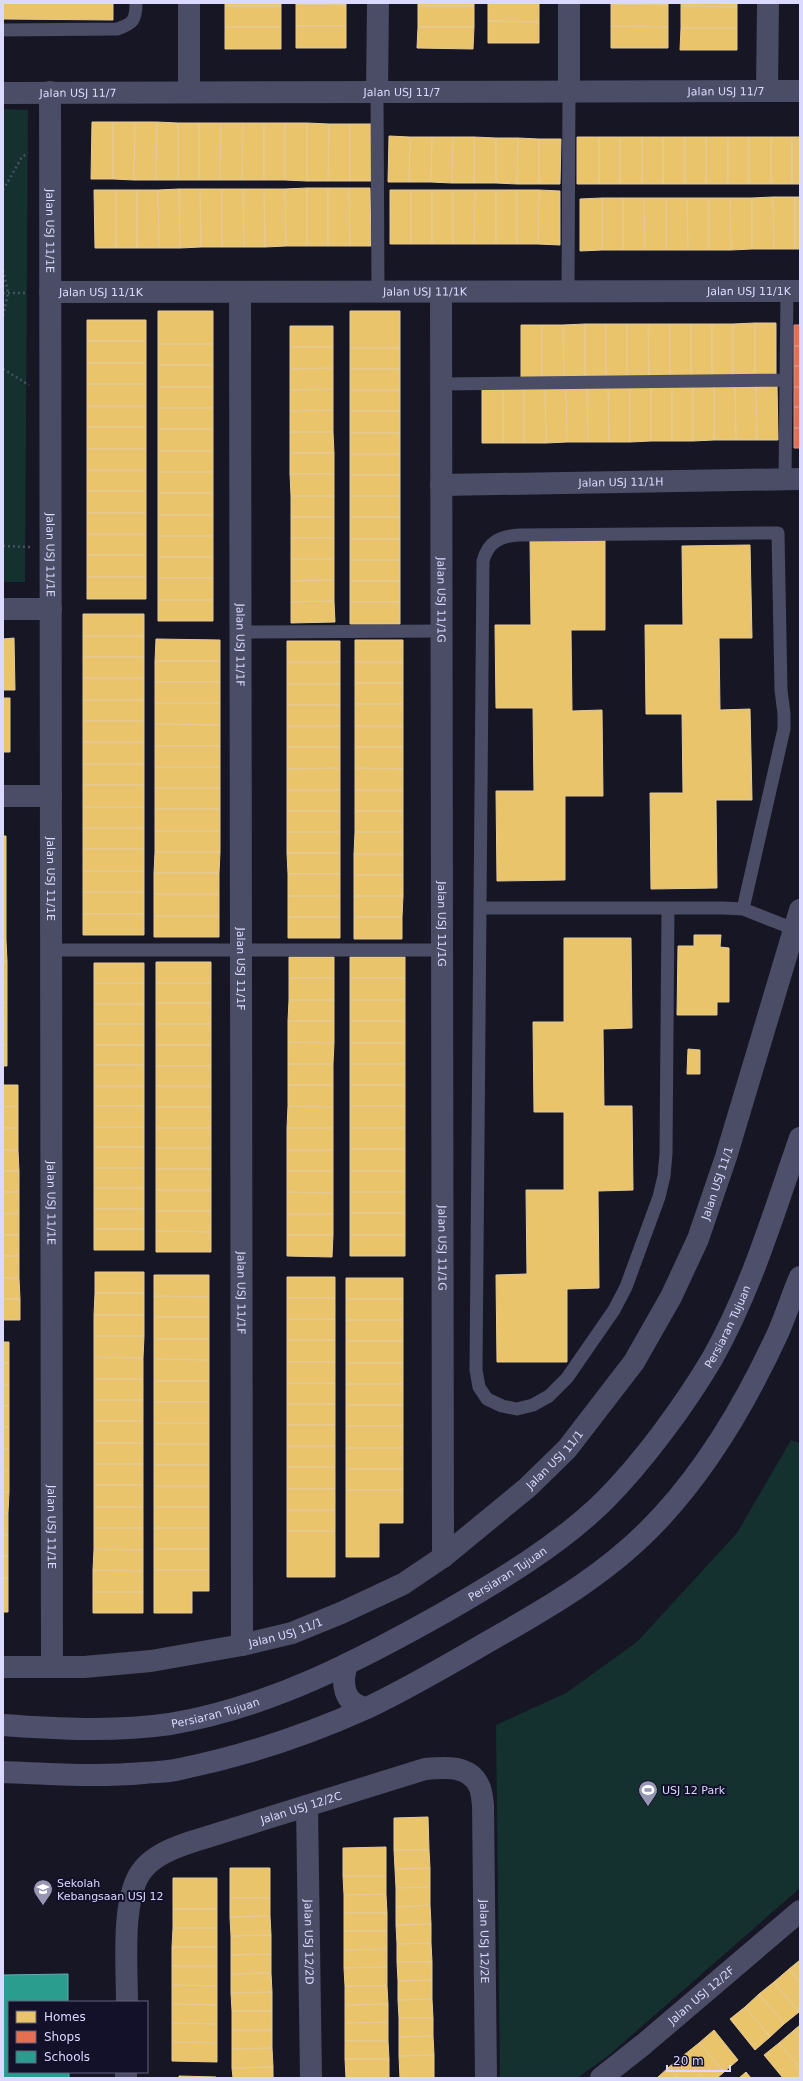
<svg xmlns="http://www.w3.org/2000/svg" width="803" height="2081" viewBox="0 0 803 2081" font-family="'DejaVu Sans',sans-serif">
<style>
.green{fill:#14302f}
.homes{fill:#e9c46a;stroke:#e5ca97}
.shops{fill:#e76f51;stroke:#e38f85}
.schools{fill:#2a9d8f;stroke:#5fafb1}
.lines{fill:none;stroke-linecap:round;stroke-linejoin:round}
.path{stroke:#455260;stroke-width:2.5;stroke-dasharray:2 3;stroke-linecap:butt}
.lane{stroke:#4b4c65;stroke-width:13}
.street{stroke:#4b4c65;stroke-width:22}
.secondary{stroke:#4e4f6a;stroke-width:22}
.labels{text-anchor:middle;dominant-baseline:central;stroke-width:4;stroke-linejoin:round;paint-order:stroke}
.street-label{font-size:11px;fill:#dbd9ff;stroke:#13102a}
.poi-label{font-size:11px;fill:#dbd9ff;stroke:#13102a;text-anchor:start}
</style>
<rect width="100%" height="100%" fill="#171624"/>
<path class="green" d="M3,109L28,110L25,582H3Z
M791,1440L800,1443V1888L608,2056L577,2078H500L496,1725L566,1693L637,1642L737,1533Z"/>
<path class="homes" d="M3,3H113V20L3,19Z
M225,3H281V6H225Z
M296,3H346V5L296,4Z
M418,3H474V6H418Z
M488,3H539V22L488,21Z
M611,3H668V5L611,4Z
M681,3H737V7L681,6Z
M296,4L346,5V26H296Z
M611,4L668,5V27L611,26Z
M225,6H281V27H225Z
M418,6H474V27H418Z
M681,6L737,7V28H681Z
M488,21L539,22V43H488Z
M296,26H346V48H296Z
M611,26L668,27V48H611Z
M225,27H281V49H225Z
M418,27H474L473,49L417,48Z
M681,28H737V50H680Z
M92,122H113V179H91Z
M113,122H135L134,180L113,179Z
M135,122H157L156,180H134Z
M157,122L178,123V180H156Z
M178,123H199V180H178Z
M199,123H221L220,180H199Z
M221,123H243L242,180H220Z
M243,123H264V180H242Z
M264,123H285V180H264Z
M285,123H307V181L285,180Z
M307,123L329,124L328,181H307Z
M329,124H350V181H328Z
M350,124H372L371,181H350Z
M389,136L410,137L409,182H388Z
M410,137H432L431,182H409Z
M432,137H453L452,183L431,182Z
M453,137H474V183H452Z
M474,137L496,138V183H474Z
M577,137H599V184H577Z
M599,137H620V184H599Z
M620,137H642V184H620Z
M642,137H663V184H642Z
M663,137H685V184H663Z
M685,137H706V184H685Z
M706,137H728V184H706Z
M728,137H749V184H728Z
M749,137H771V184H749Z
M771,137H792V184H771Z
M792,137H800V184H792Z
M496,138H518L517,184L496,183Z
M518,138L539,139V184H517Z
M539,139H561L560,184H539Z
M307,188H328V246H307Z
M307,188V246H286L285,189Z
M328,188H349L350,246H328Z
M349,188H370L371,246H350Z
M179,189H200L201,247L180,248Z
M179,189L180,248H159L158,190Z
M200,189H222V247H201Z
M222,189H243L244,247H222Z
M243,189H264L265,247H244Z
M264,189H285L286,246L265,247Z
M94,190H116V248H95Z
M116,190H137V248H116Z
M137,190H158L159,248H137Z
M390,190H411V244H390Z
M411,190H432V244H411Z
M432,190H453V244H432Z
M453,190H475L474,244H453Z
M475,190H496V244H474Z
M496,190H517V244H496Z
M517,190H539L538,244H517Z
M539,190L560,191V245L538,244Z
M773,197H795V249H774Z
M773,197L774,249H752V198Z
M795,197H800V249H795Z
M602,198V250L580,251V199Z
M602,198H623V250H602Z
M623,198H644L645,250H623Z
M644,198H666V250H645Z
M666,198H687L688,250H666Z
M687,198H709V250H688Z
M709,198H730L731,250H709Z
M730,198H752V249L731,250Z
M158,311H213V344H158Z
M350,311H400V348H350Z
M87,320H146V341H87Z
M755,323H776V377H755Z
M755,323V377H733V324Z
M585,324V378H564L563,325Z
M585,324H606V378H585Z
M606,324H627V378H606Z
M627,324H648L649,377L627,378Z
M648,324H670V377H649Z
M670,324H691V377H670Z
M691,324H712V377H691Z
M712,324H733V377H712Z
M521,325H542V378H521Z
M542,325H563L564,378H542Z
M290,326H333V347H290Z
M87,341H146V363H87Z
M158,344H213V365H158Z
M290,347H333V368L290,369Z
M350,348H400V369H350Z
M87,363H146V384H87Z
M158,365H213V387H158Z
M333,368V389L290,390V369Z
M350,369H400V390H350Z
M714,383H735L736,440H714Z
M714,383V440L693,441V384Z
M735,383H756L757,440H736Z
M756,383H777L778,440H757Z
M87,384H146V406H87Z
M608,384H630V442H609Z
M608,384L609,442H588L587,385Z
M630,384H651V441L630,442Z
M651,384H672V441H651Z
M672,384H693V441H672Z
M503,385V443H482V386Z
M503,385H524V443H503Z
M524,385H545L546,443H524Z
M545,385H566L567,442L546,443Z
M566,385H587L588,442H567Z
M158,387H213V408H158Z
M333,389V410L290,411V390Z
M350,390H400V411H350Z
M87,406H146V427H87Z
M158,408H213V429H158Z
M333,410V432H290V411Z
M350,411H400V433H350Z
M87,427H146V449H87Z
M158,429H213V451H158Z
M290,432H333L334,453H290Z
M350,433H400V454H350Z
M87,449H146V470H87Z
M158,451H213V472H158Z
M290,453H334V474H290Z
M350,454H400V475H350Z
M87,470H146V491H87Z
M158,472H213V493H158Z
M290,474H334V496H291Z
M350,475H400V496H350Z
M87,491H146V513H87Z
M158,493H213V515H158Z
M291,496H334V517H291Z
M350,496H400V517H350Z
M87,513H146V534H87Z
M158,515H213V536H158Z
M291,517H334V538H291Z
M350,517H400V539H350Z
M87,534H146V555H87Z
M158,536H213V557H158Z
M291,538H334V559H291Z
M350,539H400V560H350Z
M530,540H605V630H571L572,711L602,710L603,796H565V880L497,881L496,791H534L533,708H496L495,625H531Z
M750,545L752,638H719L720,710L750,709L752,800H716L717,888L651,889L650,793H683L682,714H646L645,625H683L682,546Z
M87,555H146V577H87Z
M158,557H213V578H158Z
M291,559H334V580L291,581Z
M350,560H400V581H350Z
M87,577H146V599H87Z
M158,578H213V600H158Z
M334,580V601L291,602V581Z
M350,581H400V602H350Z
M158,600H213V621H158Z
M334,601L335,622L291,623V602Z
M350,602H400V624H350Z
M83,614H144V636H83Z
M83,636H144V657H83Z
M14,638L15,690H3V639Z
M156,639L220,640V661H155Z
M355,640H403V662H355Z
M287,641H340V662H287Z
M83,657H144V678H83Z
M155,661H220V682H155Z
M287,662H340V684H287Z
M355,662H403V683H355Z
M83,678H144V700H83Z
M155,682H220V703H155Z
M355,683H403V704H355Z
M287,684H340V705H287Z
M3,698H10V752H3Z
M83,700H144V721H83Z
M155,703H220V725L155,724Z
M355,704H403V726H355Z
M287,705H340V726H287Z
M83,721H144V742H83Z
M155,724L220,725V746H155Z
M287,726H340V747H287Z
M355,726H403V747H355Z
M83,742H144V764H83Z
M155,746H220V767H155Z
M287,747H340V768L287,769Z
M355,747H403V769L355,768Z
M83,764H144V785H83Z
M155,767H220V788H155Z
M340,768V790H287V769Z
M355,768L403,769V790H355Z
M83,785H144V807H83Z
M155,788H220V809H155Z
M287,790H340V811H287Z
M355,790H403V811H355Z
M83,807H144V828H83Z
M155,809H220V831H155Z
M287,811H340V832H287Z
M355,811H403V832H355Z
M83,828H144V849H83Z
M155,831H220V852H155Z
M287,832H340V853H287Z
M355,832H403V854H354Z
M3,836H6V857H3Z
M83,849H144V871H83Z
M155,852H220L219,873H154Z
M287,853H340V874H288Z
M354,854H403V875H354Z
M3,857H6V878H3Z
M83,871H144V892H83Z
M154,873H219V894H154Z
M288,874H340V896H288Z
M354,875H403V896H354Z
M3,878H6V898H3Z
M83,892H144V914H83Z
M154,894H219V916H154Z
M288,896H340V917H288Z
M354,896H403L402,917H354Z
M3,898H6V920H3Z
M83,914H144V935H83Z
M154,916H219V937H154Z
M288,917H340V938H288Z
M354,917H402V939H354Z
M3,920H6V940H3Z
M694,935H721L720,947L729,948V1002H717V1015H677L678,946H694Z
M564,938H631L632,1028L603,1029L604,1106H632L633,1190L598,1191L599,1288L567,1289V1362H497L496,1275L527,1274L526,1190H564V1112H534L533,1022H564Z
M3,940H6L7,961H3Z
M289,957H334V978H289Z
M350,957H405V978H350Z
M3,961H7V982H3Z
M156,962H211V983H156Z
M94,963H144V983H94Z
M289,978H334V1000H289Z
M350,978H405V1000H350Z
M3,982H7V1003H3Z
M94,983H144V1004H94Z
M156,983H211V1003H156Z
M289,1000H334V1021H288Z
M350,1000H405V1021H350Z
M3,1003H7V1024H3Z
M156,1003H211V1024H156Z
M94,1004H144V1024H94Z
M288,1021H334V1043L288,1042Z
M350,1021H405V1043H350Z
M3,1024H7V1045H3Z
M94,1024H144V1045H94Z
M156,1024H211V1045H156Z
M288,1042L334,1043L333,1064H288Z
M350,1043H405V1064H350Z
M3,1045H7V1066H3Z
M94,1045H144V1065H94Z
M156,1045H211V1066H156Z
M688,1049L700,1050V1074H687Z
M288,1064H333V1085H288Z
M350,1064H405V1085H350Z
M94,1065H144V1086H94Z
M156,1066H211V1086H156Z
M3,1085H18V1106L3,1107Z
M288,1085H333V1107L288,1106Z
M350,1085H405V1106H350Z
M94,1086H144V1106H94Z
M156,1086H211V1107H156Z
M18,1106V1128H3V1107Z
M94,1106H144V1127H94Z
M288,1106L333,1107V1128H287Z
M350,1106H405V1128H350Z
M156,1107H211V1128H156Z
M94,1127H144V1147H94Z
M3,1128H18V1150H3Z
M156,1128H211V1148H156Z
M287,1128H333V1150H287Z
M350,1128H405V1149H350Z
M94,1147H144V1168H94Z
M156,1148H211V1169H156Z
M350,1149H405V1171H350Z
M3,1150H18L19,1171H3Z
M287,1150H333V1171H287Z
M94,1168H144V1188H94Z
M156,1169H211V1190H156Z
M3,1171H19V1192H3Z
M287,1171H333V1193L287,1192Z
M350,1171H405V1192H350Z
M94,1188H144V1209H94Z
M156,1190H211V1211H156Z
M3,1192H19V1213L3,1214Z
M287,1192L333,1193V1214H287Z
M350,1192H405V1213H350Z
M94,1209H144V1229H94Z
M156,1211H211V1232L156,1231Z
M19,1213V1235H3V1214Z
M350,1213H405V1235H350Z
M287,1214H333V1235H287Z
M94,1229H144V1250H94Z
M156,1231L211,1232V1252H156Z
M3,1235H19V1256H3Z
M287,1235H333L332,1257L287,1256Z
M350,1235H405V1256H350Z
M3,1256H19V1278H3Z
M95,1272H144V1293H95Z
M154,1275H209V1297L154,1296Z
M287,1277H335V1298H287Z
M3,1278H19L20,1299H3Z
M346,1278H403V1299H346Z
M95,1293H144V1315H94Z
M154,1296L209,1297V1317H154Z
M287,1298H335V1319H287Z
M3,1299H20V1320H3Z
M346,1299H403V1320H346Z
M94,1315H144V1336H94Z
M154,1317H209V1339H154Z
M287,1319H335V1340H287Z
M346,1320H403V1341H346Z
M94,1336H144L143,1358L94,1357Z
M154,1339H209V1360L154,1359Z
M287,1340H335V1362H287Z
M346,1341H403V1363H346Z
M3,1342H9V1363H3Z
M94,1357L143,1358V1379H94Z
M154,1359L209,1360V1381H154Z
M287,1362H335V1383H287Z
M3,1363H9V1385H3Z
M346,1363H403V1384H346Z
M94,1379H143V1400H94Z
M154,1381H209V1402H154Z
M287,1383H335V1404H287Z
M346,1384H403V1405H346Z
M3,1385H9V1406H3Z
M94,1400H143V1421H94Z
M154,1402H209V1423H154Z
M287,1404H335V1425H287Z
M346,1405H403V1426H346Z
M3,1406H9V1427H3Z
M94,1421H143V1443H94Z
M154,1423H209V1444H154Z
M287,1425H335V1446H287Z
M346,1426H403V1448H346Z
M3,1427H9V1449H3Z
M94,1443H143V1464H94Z
M154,1444H209V1465H154Z
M287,1446H335V1467H287Z
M346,1448H403V1469H346Z
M3,1449H9V1471L3,1470Z
M94,1464H143V1485H94Z
M154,1465H209V1486H154Z
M287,1467H335V1489H287Z
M346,1469H403V1490H346Z
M3,1470L9,1471V1492H3Z
M94,1485H143V1507H94Z
M154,1486H209V1507H154Z
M287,1489H335V1510H287Z
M346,1490H403V1523H379V1557H346Z
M3,1492H9L8,1513H3Z
M94,1507H143V1528H94Z
M154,1507H209V1528H154Z
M287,1510H335V1531H287Z
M3,1513H8V1535H3Z
M94,1528H143V1550L94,1549Z
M154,1528H209V1549H154Z
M287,1531H335V1577H287Z
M3,1535H8V1556H3Z
M94,1549L143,1550V1571L93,1570Z
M154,1549H209V1570H154Z
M3,1556H8V1578H3Z
M93,1570L143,1571V1592H93Z
M154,1570H209V1591H192V1613H154Z
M3,1578H8V1612H3Z
M93,1592H143V1613H93Z
M428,1817L429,1850H394V1818Z
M386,1847V1876H343V1848Z
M394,1850H429L430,1868L395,1869Z
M230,1868H270V1898H230Z
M430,1868V1887L396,1888L395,1869Z
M343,1876H386V1894L344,1895Z
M173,1878H217V1909H173Z
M430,1887V1905L396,1907V1888Z
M386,1894L387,1913H344V1895Z
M230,1898H270V1916L230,1917Z
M430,1905L431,1924L396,1925V1907Z
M173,1909H217V1928H173Z
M344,1913H387V1931H344Z
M270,1916L271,1935L231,1936L230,1917Z
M431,1924V1943L397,1944L396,1925Z
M173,1928H217V1947H172Z
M344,1931H387V1949L344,1950Z
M271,1935V1954L231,1955V1936Z
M431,1943L432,1962H397V1944Z
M172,1947H217V1966H172Z
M387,1949V1967L344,1968V1950Z
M271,1954V1973L231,1974V1955Z
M800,1960V1983L789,1969Z
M397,1962H432V1980L398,1981Z
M172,1966H217V1986L172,1985Z
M387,1967V1986H345L344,1968Z
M789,1969L800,1983L799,2012L774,1982Z
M271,1973L272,1992L231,1993V1974Z
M432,1980V1999L398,2000V1981Z
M774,1982L799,2012L784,2024L759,1994Z
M172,1985L217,1986V2005L172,2004Z
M345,1986H387L388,2004L345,2005Z
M272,1992V2011H232L231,1993Z
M759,1994L784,2024L770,2037L745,2007Z
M432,1999L433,2018H399L398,2000Z
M172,2004L217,2005V2024L172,2023Z
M388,2004V2022L345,2023V2005Z
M745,2007L770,2037L755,2050L730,2019Z
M232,2011H272V2030H232Z
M399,2018H433V2036L399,2037Z
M388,2022V2041H345V2023Z
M172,2023L217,2024V2043L172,2042Z
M800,2025V2038L793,2031Z
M232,2030H272V2048L232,2049Z
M714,2030L738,2060L724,2072L699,2043Z
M793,2031L800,2038V2068L779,2043Z
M433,2036L434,2055L399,2056V2037Z
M345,2041H388L389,2059H345Z
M172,2042L217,2043V2062L172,2061Z
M699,2043L724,2072L717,2078H703L684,2055Z
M779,2043L800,2068V2078H783L764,2055Z
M272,2048L273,2067L232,2068V2049Z
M434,2055V2078H400L399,2056Z
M684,2055L703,2078H678L669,2067Z
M345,2059H389V2078H346Z
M273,2067V2078H233L232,2068Z
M669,2067L678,2078H657Z
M746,2072L751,2078H739Z
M179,2076L216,2077V2078H179Z"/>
<path class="shops" d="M794,325H800V346H794Z
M794,346H800V366H794Z
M794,366H800V387H794Z
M794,387H800V407H794Z
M794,407H800V428H794Z
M794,428H800V448H794Z"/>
<path class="schools" d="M68,1974V2002H9V2072H69V2078H3V1975Z"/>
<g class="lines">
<path class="path" d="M3,190L22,157L28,153
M3,270L8,293L3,317
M3,293H28
M3,369L29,385
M3,546L30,547"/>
<path class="lane" d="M3,30L117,29C133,24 136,20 136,3
M377,92L378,292
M568,291L569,92
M441,384L786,380
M785,480L787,291
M240,632L442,631
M480,908H723L743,909L794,929
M668,908L666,1154L664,1176L659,1197L626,1287L614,1310L567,1378L549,1396L533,1405L517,1409L502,1406L487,1399L479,1387L476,1370L483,561C488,542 500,536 519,535L778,533L781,690L784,714V729L743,909
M51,950H442"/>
<g class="street">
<path d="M767,91L768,3"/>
<path id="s1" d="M50,92L52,1666"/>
<path d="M189,92V3"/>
<path d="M377,92L378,3"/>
<path d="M569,92V3"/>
<path id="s2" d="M3,93L800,91"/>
<path id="s3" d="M50,292L800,291"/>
<path id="s4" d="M240,292L242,1645"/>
<path id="s5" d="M441,292L443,1557"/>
<path id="s6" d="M441,485L800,479"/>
<path d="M3,609H51"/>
<path d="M3,796H51"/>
<path id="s7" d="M3,1667H84L151,1661L242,1645L292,1633L341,1613L403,1584L443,1557L527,1488L567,1449L634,1362L671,1297L698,1239L726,1157L800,910"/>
<path id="s8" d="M307,1806L311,2078"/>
<path id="s9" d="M127,2002C127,1966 121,1901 141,1872C152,1856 173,1848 191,1842L425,1769C445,1767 470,1765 479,1786C482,1791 482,1799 483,1805L486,2078"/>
<path d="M126,2078V2072"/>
<path id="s10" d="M601,2078L644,2044L800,1911"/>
</g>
<g class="secondary">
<path d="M347,1664C341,1683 343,1704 366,1708"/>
<path id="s11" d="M3,1725C58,1729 115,1732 170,1724C268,1708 360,1660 445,1612C500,1580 558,1546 604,1501C643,1462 684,1406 712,1359C751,1290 774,1212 800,1138"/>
<path d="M3,1772C50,1774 97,1777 144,1773C156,1772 168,1772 180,1769C244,1756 307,1735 367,1708C409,1688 450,1664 491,1640C553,1605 613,1570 662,1516C709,1465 749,1396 778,1333C786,1315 792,1295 800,1277"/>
</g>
</g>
<defs>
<symbol id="stadium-pin" viewBox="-11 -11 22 30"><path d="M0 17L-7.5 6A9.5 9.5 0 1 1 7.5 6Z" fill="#9695b2" stroke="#13102a"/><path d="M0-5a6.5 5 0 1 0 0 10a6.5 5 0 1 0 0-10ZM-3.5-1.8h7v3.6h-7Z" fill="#fff"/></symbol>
<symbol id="school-pin" viewBox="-11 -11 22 30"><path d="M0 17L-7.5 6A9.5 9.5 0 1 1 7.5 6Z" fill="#9695b2" stroke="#13102a"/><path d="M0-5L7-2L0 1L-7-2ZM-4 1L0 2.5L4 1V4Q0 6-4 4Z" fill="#fff"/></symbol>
</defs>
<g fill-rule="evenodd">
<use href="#stadium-pin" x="637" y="1779" width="22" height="30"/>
<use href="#school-pin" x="32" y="1878" width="22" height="30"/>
</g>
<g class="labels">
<g class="street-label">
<text stroke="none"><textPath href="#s2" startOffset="723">Jalan USJ 11/7</textPath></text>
<text stroke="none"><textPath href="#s2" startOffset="75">Jalan USJ 11/7</textPath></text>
<text stroke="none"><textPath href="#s2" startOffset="399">Jalan USJ 11/7</textPath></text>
<text stroke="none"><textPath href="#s1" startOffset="139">Jalan USJ 11/1E</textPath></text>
<text stroke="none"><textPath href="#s3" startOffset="699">Jalan USJ 11/1K</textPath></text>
<text stroke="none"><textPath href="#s3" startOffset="51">Jalan USJ 11/1K</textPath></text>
<text stroke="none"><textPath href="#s3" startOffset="375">Jalan USJ 11/1K</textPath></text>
<text stroke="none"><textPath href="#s6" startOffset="180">Jalan USJ 11/1H</textPath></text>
<text stroke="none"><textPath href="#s1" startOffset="463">Jalan USJ 11/1E</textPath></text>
<text stroke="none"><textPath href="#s5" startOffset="308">Jalan USJ 11/1G</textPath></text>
<text stroke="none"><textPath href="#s4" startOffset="353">Jalan USJ 11/1F</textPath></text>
<text stroke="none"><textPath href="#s1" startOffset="787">Jalan USJ 11/1E</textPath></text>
<text stroke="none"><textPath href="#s5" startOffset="632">Jalan USJ 11/1G</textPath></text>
<text stroke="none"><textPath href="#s4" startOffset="677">Jalan USJ 11/1F</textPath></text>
<text stroke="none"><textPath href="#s7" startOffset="934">Jalan USJ 11/1</textPath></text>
<text stroke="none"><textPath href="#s1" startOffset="1111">Jalan USJ 11/1E</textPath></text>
<text stroke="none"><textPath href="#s5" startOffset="956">Jalan USJ 11/1G</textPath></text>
<text stroke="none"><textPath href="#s4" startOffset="1001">Jalan USJ 11/1F</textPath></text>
<text stroke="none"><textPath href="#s11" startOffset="875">Persiaran Tujuan</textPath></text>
<text stroke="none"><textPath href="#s7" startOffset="610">Jalan USJ 11/1</textPath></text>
<text stroke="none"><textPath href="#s1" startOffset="1435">Jalan USJ 11/1E</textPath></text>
<text stroke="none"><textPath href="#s11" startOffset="539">Persiaran Tujuan</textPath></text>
<text stroke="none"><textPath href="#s7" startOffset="286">Jalan USJ 11/1</textPath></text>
<text stroke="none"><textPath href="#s11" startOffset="214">Persiaran Tujuan</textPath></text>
<text stroke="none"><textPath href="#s9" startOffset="307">Jalan USJ 12/2C</textPath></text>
<text stroke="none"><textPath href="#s9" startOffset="654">Jalan USJ 12/2E</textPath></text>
<text stroke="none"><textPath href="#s8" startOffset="136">Jalan USJ 12/2D</textPath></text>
<text stroke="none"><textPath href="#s10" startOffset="130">Jalan USJ 12/2F</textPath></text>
</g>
<g class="poi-label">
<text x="662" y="1790">USJ 12 Park</text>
<text x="57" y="1883">Sekolah<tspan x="57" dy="13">Kebangsaan USJ 12</tspan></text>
</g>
</g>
<rect width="803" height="2081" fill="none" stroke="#dbd9ff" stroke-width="8"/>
<rect x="8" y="2001" width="140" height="72" fill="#13102a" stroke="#63607f"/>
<rect x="16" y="2011" width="20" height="12" fill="#e9c46a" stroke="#63607f"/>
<text x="44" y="2021" font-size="12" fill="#dbd9ff">Homes</text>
<rect x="16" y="2031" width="20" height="12" fill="#e76f51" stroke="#63607f"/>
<text x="44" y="2041" font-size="12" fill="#dbd9ff">Shops</text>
<rect x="16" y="2051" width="20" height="12" fill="#2a9d8f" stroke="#63607f"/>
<text x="44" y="2061" font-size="12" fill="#dbd9ff">Schools</text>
<path d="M667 2065v6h63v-6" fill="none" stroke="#dbd9ff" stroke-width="2"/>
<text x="673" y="2065" font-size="12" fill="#dbd9ff" stroke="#13102a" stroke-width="3" paint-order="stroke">20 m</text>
</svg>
